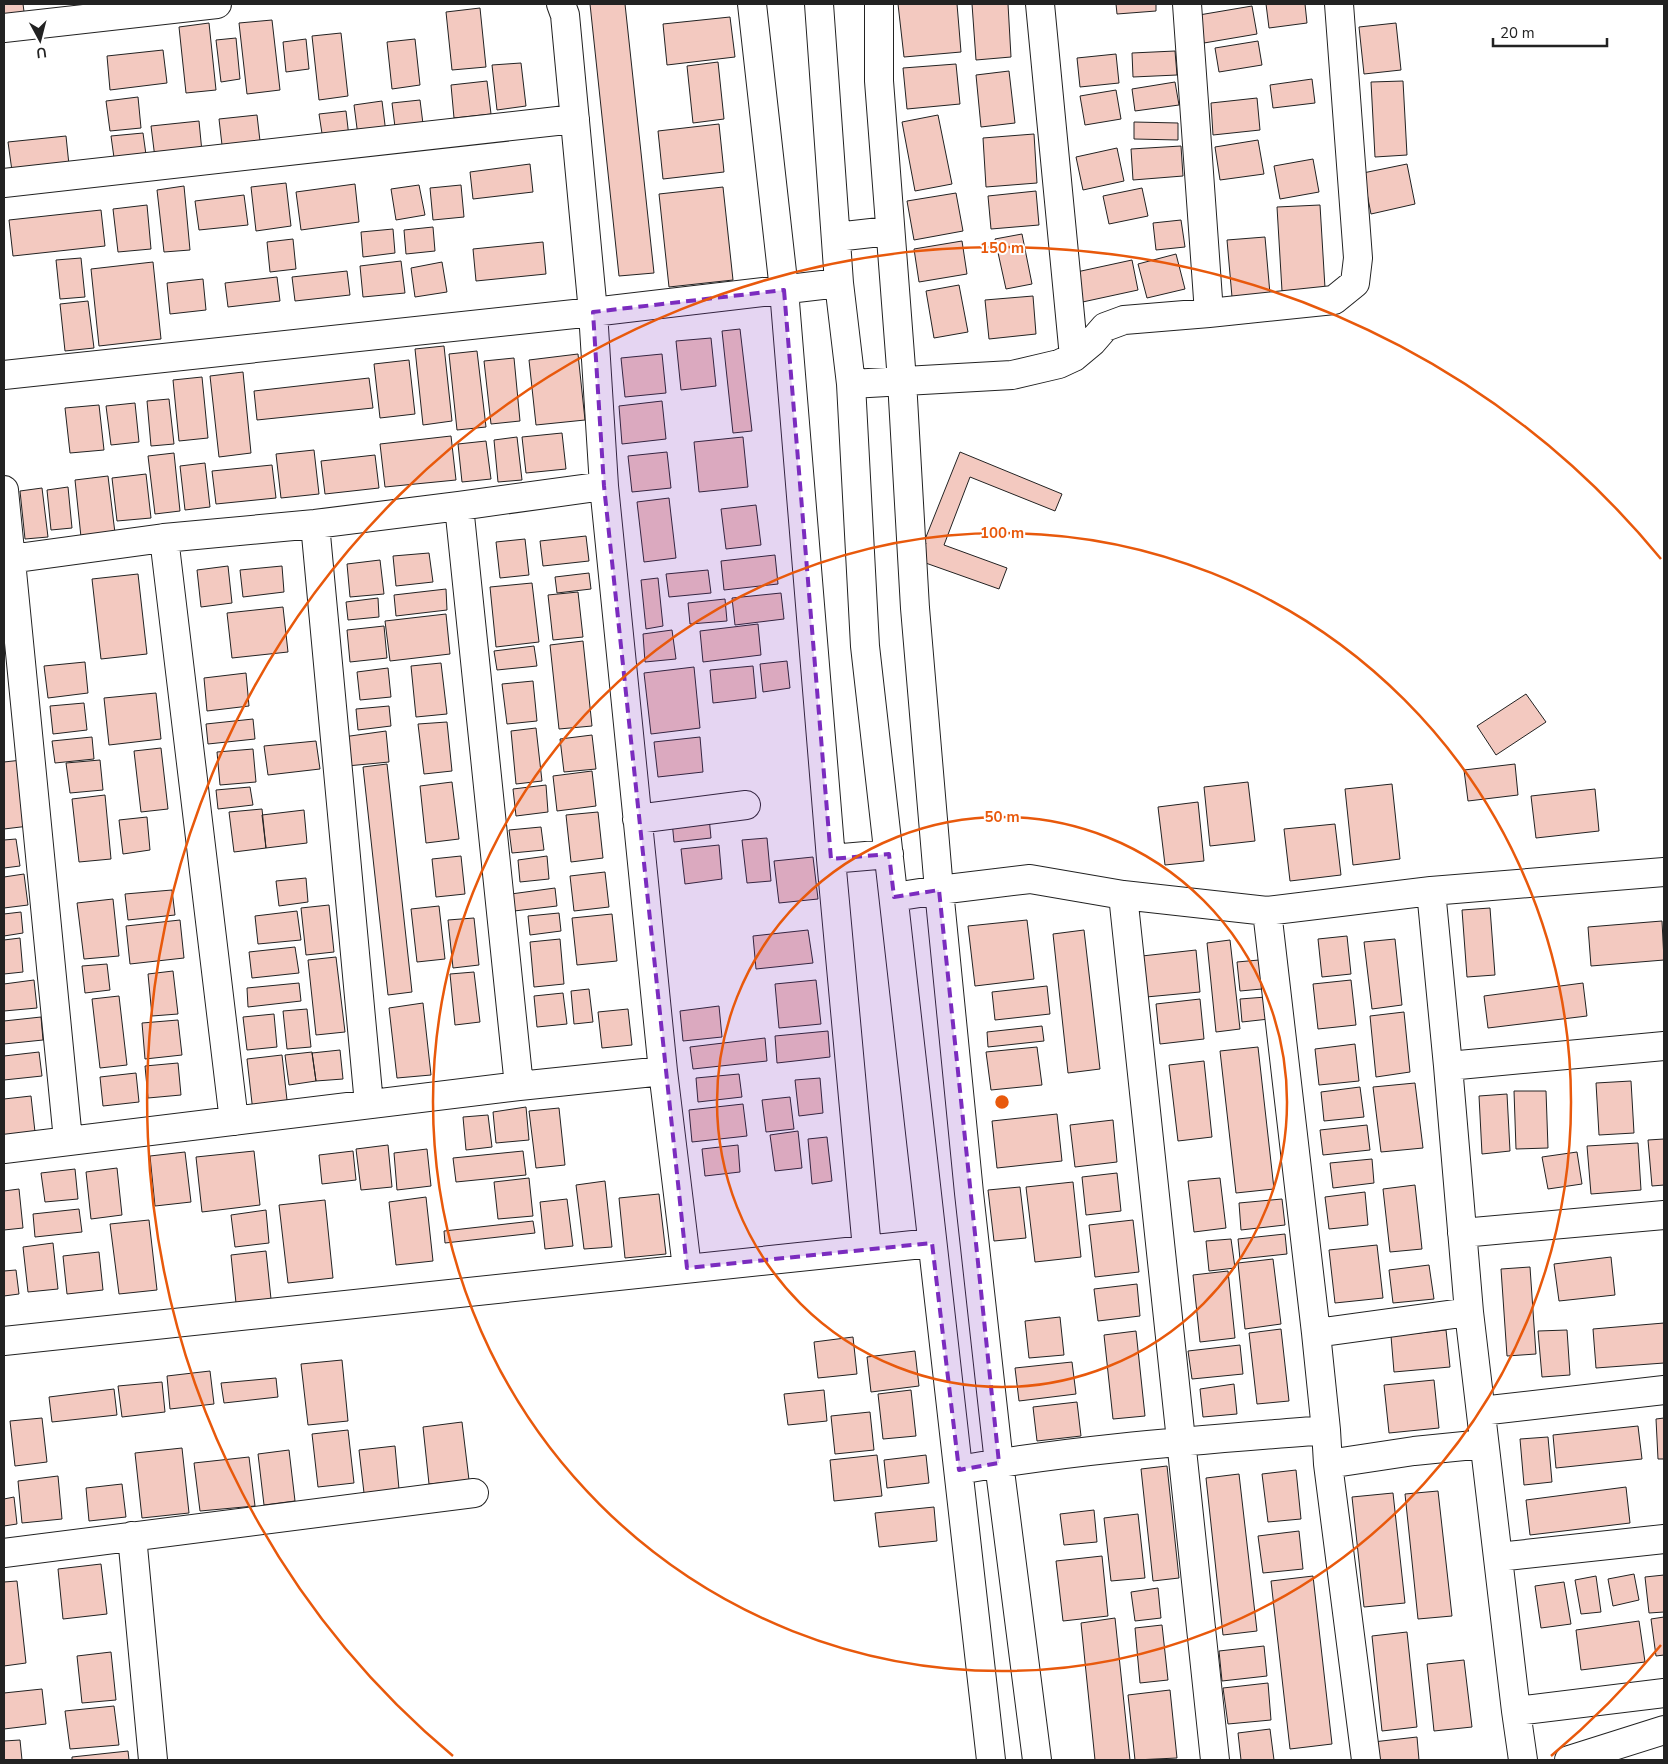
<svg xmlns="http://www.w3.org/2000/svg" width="1668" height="1764" viewBox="0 0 1668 1764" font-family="'Nunito Sans',sans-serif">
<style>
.building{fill:#f3c9c0;stroke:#222}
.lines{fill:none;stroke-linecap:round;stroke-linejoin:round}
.minor-casing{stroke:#222;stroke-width:30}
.minor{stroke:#fff;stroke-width:28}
.marked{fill:#7b2cbf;fill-opacity:0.2;stroke:#7b2cbf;stroke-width:4;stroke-dasharray:10 6;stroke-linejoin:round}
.ring{fill:none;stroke:#e8590c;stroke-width:2.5}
.centre{fill:#e8590c;stroke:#fff;stroke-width:2.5}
.ring-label{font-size:15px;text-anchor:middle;font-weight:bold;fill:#e8590c;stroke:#fff;stroke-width:4;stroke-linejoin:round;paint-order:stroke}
</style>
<rect width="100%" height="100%" fill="#fff"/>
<path class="building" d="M4,4H23L25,19L4,22Z
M590,4H625L654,273L619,276Z
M898,4H957L961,52L904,57Z
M972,4H1008L1011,57L976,60Z
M1116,4H1156V11L1117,14Z
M1266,4H1305L1307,23L1269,28Z
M1252,6L1257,34L1204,43L1199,15Z
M480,8L486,67L452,70L446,12Z
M730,17L735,57L667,65L663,24Z
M272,20L280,90L247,94L239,23Z
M209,23L216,90L186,93L179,27Z
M1396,23L1401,70L1364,74L1359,27Z
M341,33L348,96L319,100L312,36Z
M236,38L240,79L221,82L216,40Z
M306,39L309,69L286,72L283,42Z
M415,39L420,85L392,89L387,42Z
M1258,41L1262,65L1219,72L1215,48Z
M163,50L167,83L110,90L107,56Z
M1175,51L1177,75L1133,77L1132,53Z
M1116,54L1119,83L1080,87L1077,58Z
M718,62L724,119L693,123L687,66Z
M521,63L526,106L497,110L492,65Z
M956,64L960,104L907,109L903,68Z
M1009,71L1015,123L981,127L976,75Z
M1312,79L1315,103L1273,108L1270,85Z
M487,81L491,114L454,118L451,85Z
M1403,81L1407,155L1375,157L1371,82Z
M1175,82L1179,105L1135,111L1132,89Z
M1116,90L1121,119L1085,125L1080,96Z
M138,97L141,128L110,131L106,101Z
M1257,98L1260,130L1213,135L1211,103Z
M420,100L424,132L396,135L392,103Z
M382,101L386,133L358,136L354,105Z
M346,111L349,137L323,140L319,114Z
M257,115L260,141L222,145L219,119Z
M938,115L952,184L915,191L902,122Z
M199,121L202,152L155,158L151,126Z
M1134,122L1178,123V140L1134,139Z
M719,124L724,172L663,179L658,131Z
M143,133L147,162L115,165L111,136Z
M1034,134L1037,183L986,187L983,138Z
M66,136L69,165L12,171L8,142Z
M1258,140L1264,174L1220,180L1215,147Z
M1181,146L1183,176L1133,180L1131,149Z
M1117,148L1124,181L1083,190L1076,157Z
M1313,159L1319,192L1280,199L1274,166Z
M530,164L533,192L473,199L470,172Z
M1407,164L1415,204L1371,214L1363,173Z
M286,183L291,226L256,231L251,187Z
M355,184L359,222L301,230L296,192Z
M419,185L425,215L396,220L391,189Z
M461,185L464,217L433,220L430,188Z
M184,186L190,250L164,252L157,190Z
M723,187L733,280L669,287L659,194Z
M1142,188L1148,216L1109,224L1103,196Z
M1036,191L1039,225L991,229L988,196Z
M956,193L963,231L914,240L907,201Z
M244,195L248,225L199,230L195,201Z
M147,205L151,249L118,252L113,209Z
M1320,205L1325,288L1282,291L1277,207Z
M101,210L105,246L13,256L9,220Z
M1181,220L1185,247L1156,250L1153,223Z
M433,227L435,251L406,254L404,230Z
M393,229L395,253L363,257L361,232Z
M1022,234L1032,284L1006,289L995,239Z
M1265,237L1270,294L1232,297L1227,240Z
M293,239L296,269L270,272L267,242Z
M962,241L967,274L919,282L914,249Z
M543,242L546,274L476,281L473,249Z
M1176,254L1185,289L1147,298L1138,264Z
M81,258L85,297L60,299L56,260Z
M1132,260L1138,290L1078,303L1072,273Z
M401,261L405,293L363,297L360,266Z
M153,262L161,339L99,346L91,269Z
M442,262L447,292L415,297L411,268Z
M347,271L350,295L295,301L292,277Z
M277,277L280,301L228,307L225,283Z
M203,279L206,310L170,314L167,283Z
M959,285L968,332L934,338L926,291Z
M1033,296L1036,334L989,339L985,300Z
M88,301L94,348L65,351L60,304Z
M740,329L752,431L733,433L722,331Z
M711,338L716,386L681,390L676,341Z
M444,346L452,421L423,425L415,349Z
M477,351L486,427L457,430L449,354Z
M578,354L585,420L536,425L529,360Z
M662,354L666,393L625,397L621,358Z
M514,358L520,421L491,424L484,361Z
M409,360L415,414L380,418L374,364Z
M243,372L251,453L219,457L210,376Z
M202,377L208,438L179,441L173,380Z
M369,378L373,408L257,420L254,391Z
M169,399L174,444L151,446L147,401Z
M662,401L666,439L622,444L619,406Z
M135,403L139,442L111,445L106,406Z
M99,405L104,450L70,453L65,408Z
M562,433L566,469L526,473L522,437Z
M451,436L456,480L385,487L380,444Z
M517,437L522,480L498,482L494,440Z
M743,437L748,487L699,492L694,442Z
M486,441L491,479L462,482L458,444Z
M314,450L319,494L281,498L276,454Z
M667,452L671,488L632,492L628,456Z
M960,452L1062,494L1055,511L970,477L944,545L1007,568L999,589L920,561L926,543L924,542Z
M174,453L180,511L155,514L148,456Z
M375,455L379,488L325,494L321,461Z
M205,463L210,507L185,510L180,466Z
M272,465L276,498L216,504L212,471Z
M146,474L151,518L117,521L112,478Z
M108,476L115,533L81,537L75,480Z
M68,487L72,528L51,530L47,490Z
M42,488L48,537L25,539L20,491Z
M669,498L676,558L644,562L637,502Z
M756,505L761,545L726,549L721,509Z
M586,536L589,561L543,566L540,541Z
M525,539L529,575L500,578L496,542Z
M429,553L433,582L396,586L393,556Z
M775,555L778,584L724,590L721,561Z
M380,560L384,594L350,597L347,564Z
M228,566L232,603L201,607L197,570Z
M282,566L284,592L243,597L240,570Z
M708,570L711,593L669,597L666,574Z
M589,573L591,589L557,593L555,577Z
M138,574L147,654L101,659L92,579Z
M658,578L663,626L646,629L641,580Z
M532,583L539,642L496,647L490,587Z
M446,589L447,610L396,616L394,595Z
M578,592L583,637L553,640L548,595Z
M781,593L784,619L735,625L732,598Z
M378,598L379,617L348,620L346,602Z
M725,599L727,621L690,624L688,603Z
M283,607L288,652L232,658L227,613Z
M446,614L450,654L390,661L385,621Z
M758,624L761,655L703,662L700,631Z
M384,626L387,658L350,662L347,630Z
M672,630L676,659L645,662L643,634Z
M583,641L592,726L559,729L550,645Z
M534,646L537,666L497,670L494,651Z
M787,661L790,688L763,692L760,664Z
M85,662L88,693L48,698L44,666Z
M441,663L447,714L416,717L411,666Z
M753,666L756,698L713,703L710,670Z
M694,667L700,728L651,734L644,673Z
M388,668L391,697L360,700L357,672Z
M246,673L249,706L207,711L204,678Z
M533,681L537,721L507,724L502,684Z
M156,693L161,739L109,745L104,698Z
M1526,694L1546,722L1496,755L1477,726Z
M84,703L87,730L53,734L50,706Z
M389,706L391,726L358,730L356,709Z
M253,719L255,739L208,744L206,724Z
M447,722L452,771L424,774L418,724Z
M536,728L542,781L516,784L511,731Z
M386,731L389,762L347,766L343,737Z
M592,735L596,769L564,772L560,739Z
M92,737L94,759L55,763L52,741Z
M700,737L703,772L658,777L654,742Z
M316,741L320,769L268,775L264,746Z
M161,748L168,809L141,812L134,751Z
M253,749L256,782L220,785L217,752Z
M22,760L29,826L4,829V762Z
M100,760L103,790L70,793L66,763Z
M387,764L412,992L388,995L363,767Z
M1515,764L1518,795L1468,801L1464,770Z
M592,771L596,806L557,811L553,776Z
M452,782L459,839L426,843L420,786Z
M1248,782L1255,841L1210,846L1204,787Z
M1392,784L1400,859L1353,865L1345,789Z
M546,785L548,812L516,816L513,789Z
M250,787L253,805L218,809L216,790Z
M1595,789L1599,831L1536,838L1531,796Z
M105,795L111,859L79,862L72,799Z
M1198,802L1204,861L1165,865L1158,807Z
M262,809L266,848L234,852L229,812Z
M304,810L307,843L266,848L262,815Z
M598,812L603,858L571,862L566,815Z
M147,817L150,850L123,854L119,820Z
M709,817L711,838L674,842L672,821Z
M1335,824L1341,875L1290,881L1284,829Z
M541,827L544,850L512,853L509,830Z
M767,838L771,881L747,883L742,840Z
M16,839L20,866L4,868V840Z
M719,845L722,879L685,884L681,849Z
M461,856L465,894L436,897L432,859Z
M547,856L549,879L520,882L518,860Z
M813,857L818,899L779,903L774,861Z
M605,872L609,907L574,911L570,876Z
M24,874L28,905L4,908V877Z
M306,878L308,902L279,906L276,881Z
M555,888L557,906L514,911L511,894Z
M172,890L175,915L128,920L125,894Z
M113,899L119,956L84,959L77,903Z
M329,905L334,952L306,955L301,908Z
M439,906L445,959L417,962L411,909Z
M1490,908L1495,975L1467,977L1462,910Z
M297,911L301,940L258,944L255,916Z
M21,912L23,933L4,936V914Z
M559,913L561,931L530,935L528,916Z
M612,914L617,961L577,965L572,918Z
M474,918L479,965L453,968L448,920Z
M180,920L184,958L130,964L126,926Z
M1027,920L1034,979L975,986L968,926Z
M1662,921L1664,960L1591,966L1588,927Z
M808,930L813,963L756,969L753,936Z
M1084,930L1100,1069L1068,1073L1053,934Z
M1347,936L1351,974L1322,977L1318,939Z
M20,938L23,972L4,974V940Z
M560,939L564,984L534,987L530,942Z
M1395,939L1402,1005L1372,1009L1364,942Z
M1230,940L1240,1029L1216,1032L1207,943Z
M295,947L299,973L252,978L249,952Z
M1196,950L1200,992L1146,997L1142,956Z
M336,957L345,1032L316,1035L308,960Z
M1259,960L1262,989L1240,991L1237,962Z
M107,964L110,990L85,993L82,966Z
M173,971L178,1014L152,1016L148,974Z
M474,972L480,1022L455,1025L450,974Z
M34,980L37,1008L4,1011V984Z
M816,980L821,1024L779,1028L775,984Z
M1351,980L1356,1025L1318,1029L1313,984Z
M299,983L301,1001L248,1007L247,988Z
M1583,983L1587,1016L1488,1028L1484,996Z
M1047,986L1050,1014L995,1020L992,992Z
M589,989L593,1022L574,1024L571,991Z
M563,993L567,1024L537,1027L534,996Z
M119,996L127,1065L100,1068L92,999Z
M1266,997L1269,1019L1242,1022L1240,999Z
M1200,999L1204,1039L1160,1044L1156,1004Z
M423,1003L431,1075L397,1078L389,1008Z
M719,1006L722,1037L683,1041L680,1011Z
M307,1009L311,1047L287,1049L283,1011Z
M628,1009L632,1045L602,1048L598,1012Z
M1404,1012L1410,1072L1376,1077L1370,1016Z
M274,1014L277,1047L247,1050L243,1017Z
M41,1017L43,1040L4,1044V1021Z
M178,1020L182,1055L145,1059L142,1023Z
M1042,1026L1044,1041L988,1047L987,1032Z
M828,1031L830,1057L777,1063L775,1036Z
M765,1038L767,1061L693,1069L690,1047Z
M1355,1044L1359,1081L1319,1085L1315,1049Z
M1037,1047L1042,1085L991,1090L986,1052Z
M1258,1047L1274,1189L1236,1193L1220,1051Z
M340,1050L343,1079L316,1081L312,1053Z
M39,1052L42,1076L4,1080V1056Z
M312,1052L316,1081L289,1085L285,1055Z
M282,1055L288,1109L253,1112L247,1059Z
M1204,1061L1212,1137L1178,1141L1169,1065Z
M178,1063L181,1095L148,1098L145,1066Z
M136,1073L139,1102L103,1106L100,1077Z
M739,1074L742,1097L698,1102L696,1078Z
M820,1078L823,1113L799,1116L795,1080Z
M1631,1081L1634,1133L1599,1135L1596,1083Z
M1415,1083L1423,1148L1381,1152L1373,1087Z
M1360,1087L1364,1117L1324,1121L1321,1092Z
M1514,1091H1546L1548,1148L1516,1149Z
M1507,1094L1510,1151L1482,1154L1479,1096Z
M31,1096L35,1132L4,1136V1099Z
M790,1097L794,1129L766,1132L762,1100Z
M743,1104L747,1136L692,1142L689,1110Z
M526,1107L529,1140L496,1143L493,1112Z
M559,1108L565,1165L536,1168L529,1111Z
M1057,1114L1062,1161L997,1168L992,1121Z
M488,1115L492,1147L466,1150L463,1117Z
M1113,1120L1117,1162L1075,1167L1070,1125Z
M1367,1125L1370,1150L1323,1155L1320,1130Z
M798,1131L802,1168L775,1171L770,1135Z
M827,1137L832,1181L812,1184L808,1139Z
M1664,1139V1185L1652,1186L1648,1140Z
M1638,1143L1641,1190L1591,1194L1587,1146Z
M388,1145L392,1187L361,1190L356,1149Z
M738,1145L740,1172L705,1176L702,1149Z
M427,1149L431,1186L397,1190L394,1153Z
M254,1151L260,1205L202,1212L196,1157Z
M353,1151L356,1180L322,1184L319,1155Z
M523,1151L526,1175L456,1182L453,1158Z
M185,1152L191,1202L155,1206L150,1156Z
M1577,1152L1582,1184L1548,1189L1542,1157Z
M1372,1159L1374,1183L1333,1188L1330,1163Z
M117,1168L122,1215L91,1219L86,1172Z
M75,1169L78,1199L45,1202L41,1173Z
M1117,1173L1121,1211L1086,1215L1082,1177Z
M529,1178L533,1216L498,1219L494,1182Z
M1220,1178L1226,1228L1194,1232L1188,1181Z
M605,1181L612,1247L584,1249L576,1185Z
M1073,1182L1081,1257L1035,1262L1026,1187Z
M1415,1185L1422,1249L1390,1252L1383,1189Z
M1020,1187L1026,1238L994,1241L988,1190Z
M19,1189L23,1228L4,1230V1191Z
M1365,1192L1368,1225L1329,1229L1325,1197Z
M659,1194L666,1254L625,1258L619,1198Z
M426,1197L433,1261L396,1265L389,1202Z
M567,1199L573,1246L545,1249L540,1202Z
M1282,1199L1285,1225L1241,1230L1239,1203Z
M325,1200L333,1278L288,1283L279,1205Z
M79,1209L82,1232L35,1237L33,1214Z
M266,1210L269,1243L235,1247L231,1215Z
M149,1220L157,1290L119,1294L110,1224Z
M1133,1220L1139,1272L1095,1277L1089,1225Z
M533,1221L535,1233L445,1243L444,1231Z
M1285,1234L1287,1254L1240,1259L1238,1239Z
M1231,1239L1235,1268L1209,1271L1206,1241Z
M53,1243L58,1289L28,1292L23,1247Z
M1377,1245L1383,1298L1335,1303L1329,1250Z
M266,1251L271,1299L236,1303L231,1255Z
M99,1252L103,1290L67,1294L63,1256Z
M1611,1257L1615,1295L1559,1301L1554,1264Z
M1273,1259L1281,1324L1245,1329L1238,1263Z
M1429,1265L1434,1299L1393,1303L1389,1270Z
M1530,1267L1536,1354L1507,1356L1501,1269Z
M16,1270L19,1294L4,1296V1271Z
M1228,1271L1235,1338L1200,1342L1193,1275Z
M1137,1284L1140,1316L1098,1321L1094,1289Z
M1060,1317L1064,1355L1029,1358L1025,1321Z
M1664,1323V1363L1596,1368L1593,1329Z
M1281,1329L1289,1401L1257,1404L1249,1333Z
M1446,1330L1450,1367L1394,1372L1391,1336Z
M1567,1330L1570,1375L1542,1377L1538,1331Z
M1136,1331L1145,1416L1113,1419L1104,1335Z
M853,1337L857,1374L818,1378L814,1342Z
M1240,1345L1243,1374L1192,1379L1188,1351Z
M915,1351L919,1386L871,1392L867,1357Z
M342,1360L348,1421L308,1425L301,1364Z
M1072,1362L1076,1394L1019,1401L1015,1368Z
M210,1371L214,1404L170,1409L167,1376Z
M276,1378L278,1397L224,1403L221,1383Z
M1434,1380L1439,1428L1389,1433L1384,1385Z
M162,1382L165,1412L122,1417L118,1386Z
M1234,1384L1237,1414L1203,1417L1200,1389Z
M114,1389L117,1415L52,1422L49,1397Z
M824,1390L827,1421L788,1425L784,1394Z
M911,1390L916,1436L883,1439L878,1394Z
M1077,1402L1081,1436L1037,1441L1033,1407Z
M870,1412L874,1450L835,1454L831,1416Z
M42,1418L47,1462L15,1466L10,1421Z
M1664,1418V1459H1658L1656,1419Z
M462,1422L469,1480L429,1484L423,1427Z
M1638,1426L1642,1459L1556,1468L1553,1435Z
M348,1430L354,1483L318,1487L312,1434Z
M1548,1437L1552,1482L1524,1485L1520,1439Z
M395,1446L399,1489L364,1493L359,1450Z
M182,1448L189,1513L142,1518L135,1453Z
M289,1450L295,1501L264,1505L258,1454Z
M877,1455L882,1496L834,1501L830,1460Z
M926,1455L929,1483L887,1488L884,1460Z
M249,1457L255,1506L200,1511L194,1463Z
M1167,1466L1179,1578L1153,1581L1141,1469Z
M1296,1470L1301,1519L1268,1522L1262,1474Z
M1239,1474L1257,1631L1223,1635L1206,1478Z
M58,1476L62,1519L22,1523L18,1481Z
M122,1484L126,1517L89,1521L86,1488Z
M1626,1487L1630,1523L1530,1535L1526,1500Z
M1438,1491L1452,1616L1418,1619L1405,1494Z
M1393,1493L1405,1603L1364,1607L1352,1497Z
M14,1497L17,1524L4,1526V1499Z
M934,1507L937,1541L879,1547L875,1513Z
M1094,1510L1097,1542L1064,1545L1060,1514Z
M1138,1514L1145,1578L1111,1581L1104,1518Z
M1299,1531L1303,1569L1263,1573L1258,1536Z
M1102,1556L1108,1616L1063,1621L1056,1561Z
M101,1564L107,1614L63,1619L58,1569Z
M1634,1574L1639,1600L1613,1606L1608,1579Z
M1664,1575V1612L1649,1613L1645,1577Z
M1313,1576L1332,1744L1290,1749L1271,1581Z
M1596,1576L1601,1612L1581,1614L1575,1580Z
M17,1581L26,1663L4,1666V1582Z
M1564,1582L1571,1624L1541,1628L1535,1586Z
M1158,1588L1161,1618L1135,1621L1131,1592Z
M1664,1617V1655L1656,1656L1651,1619Z
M1115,1618L1130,1760H1095L1081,1623Z
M1639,1621L1645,1662L1581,1670L1576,1630Z
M1162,1625L1168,1680L1140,1683L1135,1628Z
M1407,1632L1417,1727L1382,1731L1372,1636Z
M1264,1646L1267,1676L1222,1681L1219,1651Z
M111,1652L116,1700L82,1703L77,1656Z
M1464,1660L1472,1727L1434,1731L1427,1664Z
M1268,1683L1271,1720L1228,1724L1223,1688Z
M42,1689L46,1724L4,1729V1693Z
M1170,1690L1177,1758L1135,1760L1128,1695Z
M114,1706L119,1745L70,1749L65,1711Z
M1270,1729L1274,1760H1241L1238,1733Z
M1417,1737L1419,1760H1375L1373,1742Z
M20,1740L22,1760H4V1741Z
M128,1751L129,1760H72V1757Z"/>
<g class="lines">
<defs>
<path id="minor" d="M561,4L565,15L593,312L604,486L663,1071L687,1268
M752,4L784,290L831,859L867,1249
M819,4L839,283L851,384L865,646L991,1760
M879,4V81L902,381L915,608L939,890L969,1193L999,1463L1037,1760
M1040,4L1074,357
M1187,4L1209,313
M4,28L217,4
M4,183L575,119
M836,237L889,231
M4,375L593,312L839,283
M851,384L1012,375L1059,364L1074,357L1092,342L1105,327L1124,320L1209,313L1334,300L1355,283L1358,258L1339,4
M4,490L68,1140
M459,506L519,1086
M315,524L369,1104
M164,538L234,1121
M10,559L164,538L315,524L459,506L604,486
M637,819L746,805
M831,859L889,854
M1431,891L1448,1066L1469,1312L1516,1711L1523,1760
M1123,895L1215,1760
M894,897L939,890L1030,879L1123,895L1267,911L1431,891L1664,872
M1267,911L1316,1333L1326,1430L1328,1464L1366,1760
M1448,1066L1664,1046
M4,1149L519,1086L663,1071
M1462,1233L1664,1215
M1316,1333L1469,1312
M4,1341L932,1243
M1481,1411L1664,1390
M1328,1464L1414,1451L1484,1444
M959,1470C1080,1448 1203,1440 1326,1430
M132,1536L153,1760
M4,1553L474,1493
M1498,1557L1664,1539
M1516,1711L1664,1693
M1569,1760L1664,1730"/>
</defs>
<use href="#minor" class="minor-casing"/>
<use href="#minor" class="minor"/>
</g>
<path class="marked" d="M784,290L831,859L889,854L894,897L939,890L999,1463L959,1470L932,1243L687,1268L604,486L593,312Z"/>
<g class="ring">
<circle cx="1002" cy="1102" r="285"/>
<circle cx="1002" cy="1102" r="569"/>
<path d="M1661 1645A854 854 0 0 1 1551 1756M453 1756A854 854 0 1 1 1661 559"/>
</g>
<circle cx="1002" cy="1102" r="8" class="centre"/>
<g class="ring-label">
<text x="1002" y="253">150 m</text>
<text x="1002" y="538">100 m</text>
<text x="1002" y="822">50 m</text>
</g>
<rect width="1668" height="1764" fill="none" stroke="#222222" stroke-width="10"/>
<g transform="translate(40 40) rotate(173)" stroke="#ffffff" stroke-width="4" paint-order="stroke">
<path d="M0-4L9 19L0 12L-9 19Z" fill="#222222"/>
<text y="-8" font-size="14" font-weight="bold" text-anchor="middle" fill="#222222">U</text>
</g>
<path d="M1493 38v8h114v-8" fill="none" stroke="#222222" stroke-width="2.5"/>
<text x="1500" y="38" font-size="15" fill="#222222" stroke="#ffffff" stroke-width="4" paint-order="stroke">20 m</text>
</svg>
